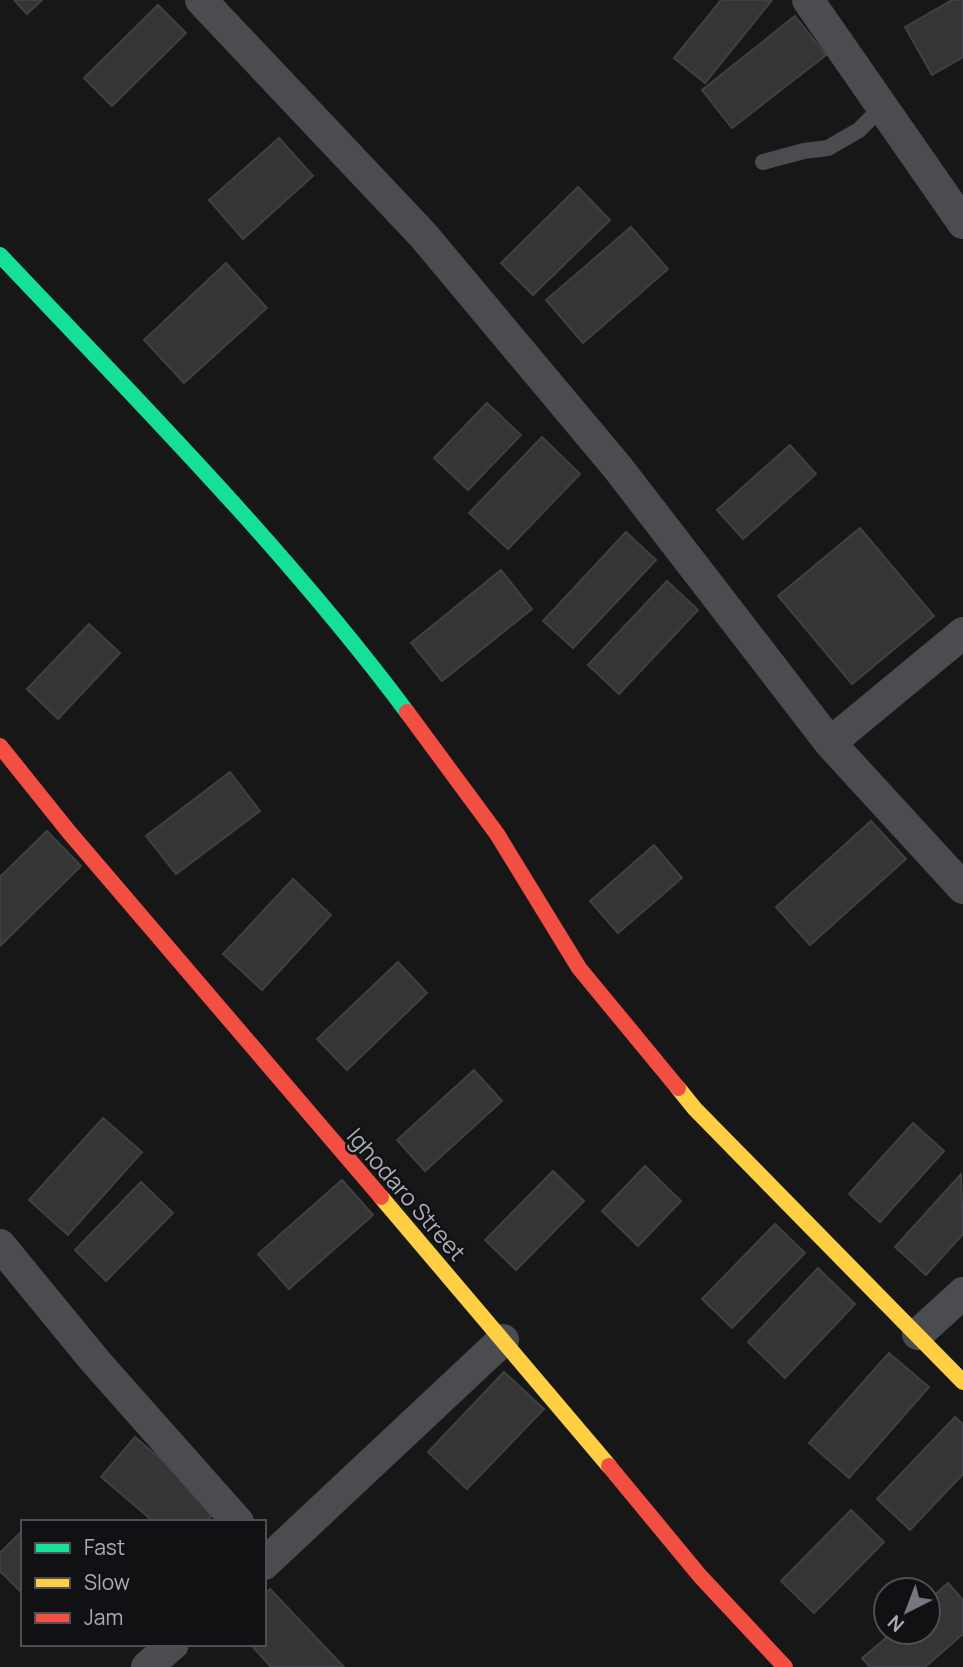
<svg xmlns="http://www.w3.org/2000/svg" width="963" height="1667" viewBox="0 0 963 1667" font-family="Manrope,sans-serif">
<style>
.building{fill:#353536;stroke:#3f4043;stroke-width:2}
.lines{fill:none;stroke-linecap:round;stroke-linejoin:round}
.lane{stroke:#4b4c50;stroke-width:16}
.street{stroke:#4b4c50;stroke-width:32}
.fast{stroke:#16e098;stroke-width:16}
.slow{stroke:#ffcf43;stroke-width:16}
.jam{stroke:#f24e42;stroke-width:16}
.labels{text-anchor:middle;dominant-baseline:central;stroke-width:5;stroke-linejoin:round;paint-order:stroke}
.street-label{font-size:23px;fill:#a8adb8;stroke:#111113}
</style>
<rect width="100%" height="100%" fill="#171717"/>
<path class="building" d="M14,0H42L27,14Z
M721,0H772L705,83L674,58Z
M952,0H963V57L932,75L905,27Z
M158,5L186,33L112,106L84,78Z
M795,16L826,55L732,128L702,90Z
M279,138L313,176L243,239L209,200Z
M578,187L610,220L533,295L501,263Z
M631,227L668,269L583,343L546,300Z
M226,263L267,308L184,383L144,340Z
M487,403L521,435L468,490L434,458Z
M542,437L580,474L508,549L469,513Z
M790,445L816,474L743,539L717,510Z
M860,528L934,616L852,684L778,596Z
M626,532L656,560L573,648L543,621Z
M501,570L532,609L442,681L411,643Z
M667,581L698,610L619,694L588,665Z
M89,624L120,653L58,719L27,689Z
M230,772L260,811L176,874L146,836Z
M871,821L906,859L810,945L776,907Z
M47,831L81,866L0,946V877Z
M654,845L682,878L618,933L590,901Z
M293,879L331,915L262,990L223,954Z
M398,962L427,993L347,1070L317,1039Z
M474,1070L502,1101L425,1171L397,1140Z
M103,1118L142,1152L68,1235L29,1200Z
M913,1123L944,1151L880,1222L849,1194Z
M645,1166L681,1201L638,1246L602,1211Z
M553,1171L584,1201L516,1270L485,1240Z
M961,1174L963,1234L926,1275L895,1247Z
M342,1180L373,1215L289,1289L258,1254Z
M141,1182L173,1213L106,1281L75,1250Z
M775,1224L805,1253L732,1328L702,1299Z
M818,1268L855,1304L785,1378L748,1342Z
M889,1353L929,1387L849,1478L809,1443Z
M504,1372L544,1409L467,1489L428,1452Z
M955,1417L963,1424V1474L910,1530L877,1499Z
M135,1437L218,1509L206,1522H154L101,1477Z
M851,1510L884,1542L814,1613L781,1581Z
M23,1530V1594L0,1571V1553Z
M948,1583L963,1600V1634L925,1667H870L862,1658L893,1632H928V1601Z
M270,1589L344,1667H271L250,1644H264V1595Z"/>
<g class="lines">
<path class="lane" d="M763,162L804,151L828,148L859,130L882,107"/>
<path class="street" d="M201,0L423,235L618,468L830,743L963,888
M808,0L963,223
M830,743L963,633
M0,1245L96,1362L238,1522
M918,1334L963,1293
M264,1564L503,1340
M147,1667L173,1644"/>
<path class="fast" d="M0,255C139,402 286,550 407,712"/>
<path class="slow" d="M678,1088L695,1109L963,1382
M381,1197L609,1466"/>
<path class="jam" d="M407,712L497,834L579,968L678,1088
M0,746L69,832L381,1197
M609,1466L700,1576L785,1667"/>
</g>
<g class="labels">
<g class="street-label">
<text transform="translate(407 1194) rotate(49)">Ighodaro Street</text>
</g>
</g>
<rect x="21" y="1520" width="245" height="126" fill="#111113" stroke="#4d4f55" stroke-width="2"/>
<rect x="35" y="1543" width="35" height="10" fill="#16e098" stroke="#4d4f55" stroke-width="2"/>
<text x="84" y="1555" font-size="21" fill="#a8adb8">Fast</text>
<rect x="35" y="1578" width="35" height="10" fill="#ffcf43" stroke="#4d4f55" stroke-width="2"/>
<text x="84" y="1590" font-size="21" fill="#a8adb8">Slow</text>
<rect x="35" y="1613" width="35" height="10" fill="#f24e42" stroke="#4d4f55" stroke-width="2"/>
<text x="84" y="1625" font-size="21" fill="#a8adb8">Jam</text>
<g transform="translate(907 1611) rotate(222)"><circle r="33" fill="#111113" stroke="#4d4f55" stroke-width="2"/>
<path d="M0-5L12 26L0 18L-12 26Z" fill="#757880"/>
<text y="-10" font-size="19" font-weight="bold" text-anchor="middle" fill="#a8adb8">N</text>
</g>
</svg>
